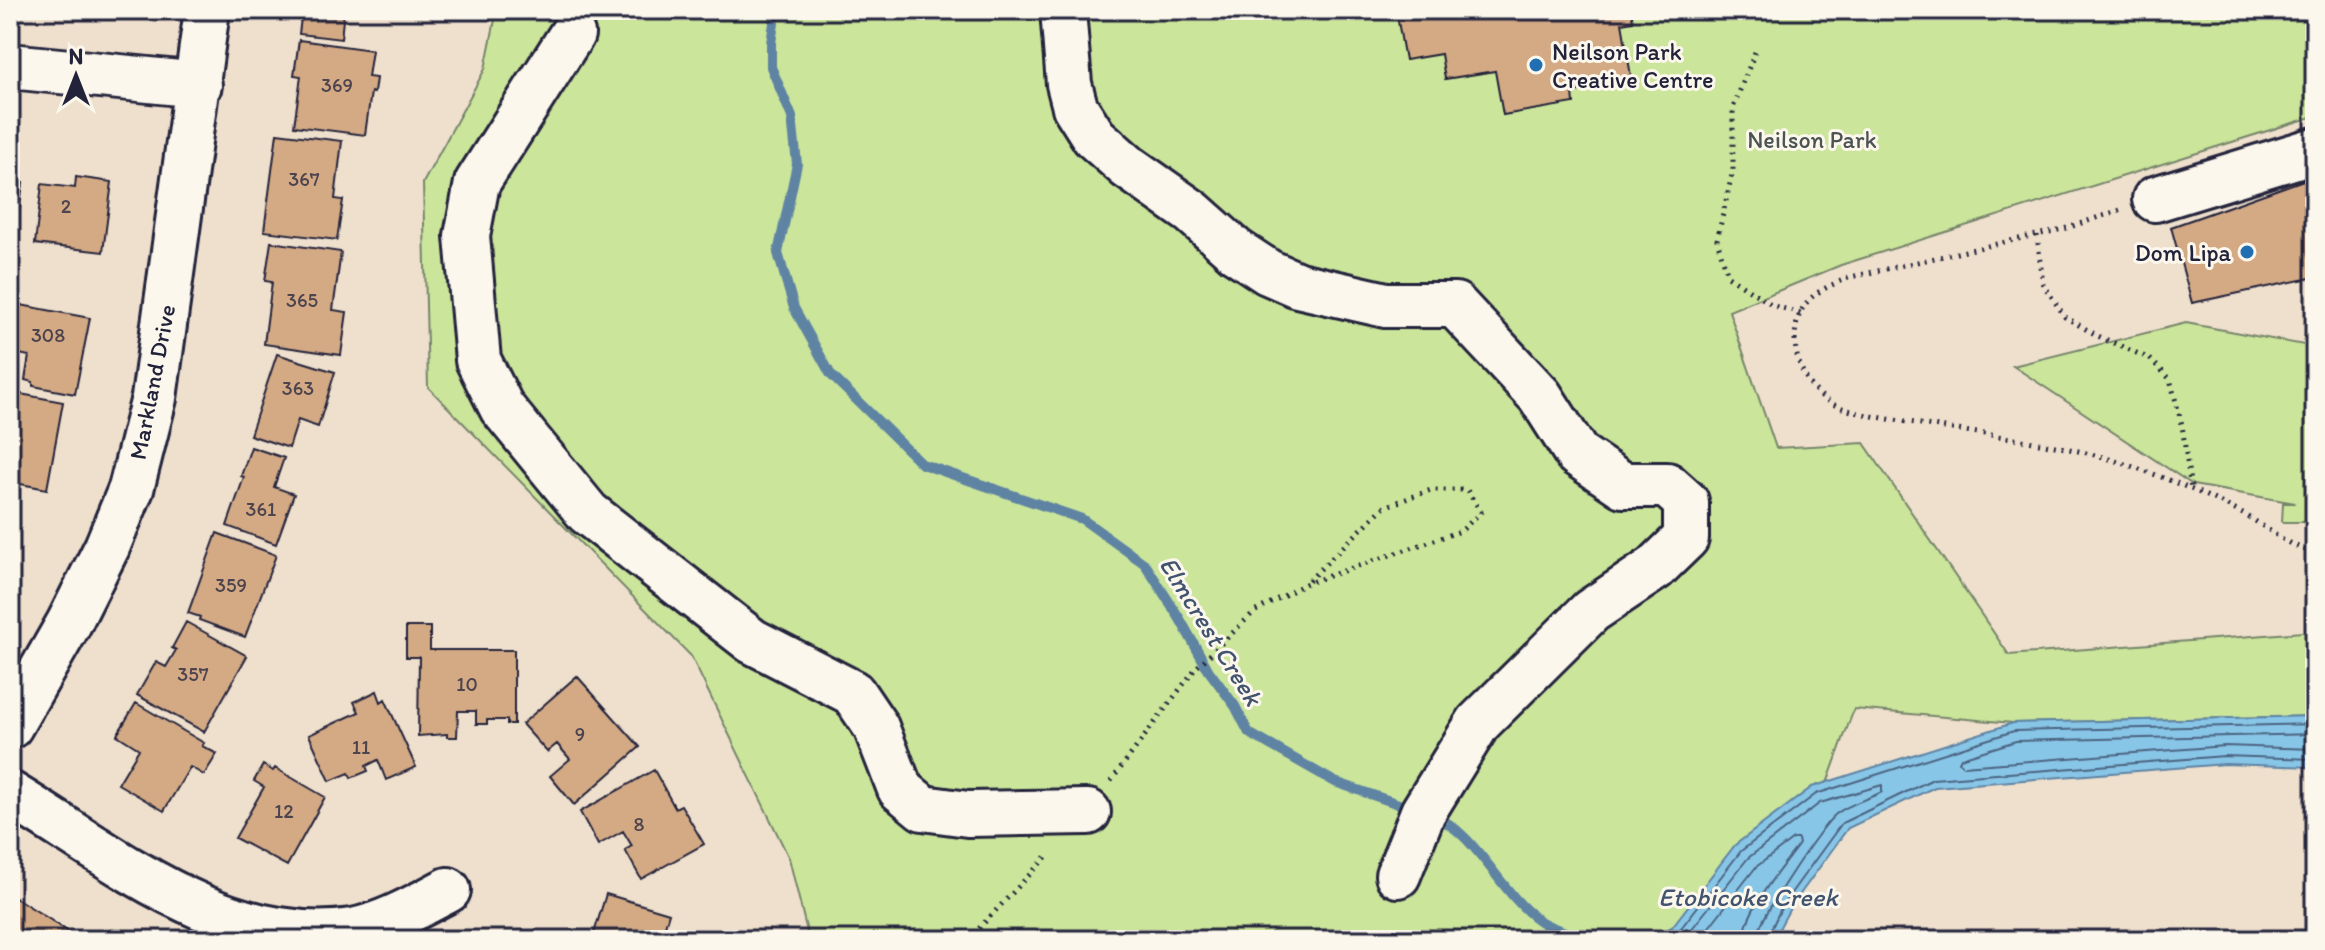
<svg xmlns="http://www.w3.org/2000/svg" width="2325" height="950" viewBox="0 0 2325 950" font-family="Itim,sans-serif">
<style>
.green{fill:#cbe59b;stroke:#76846b;stroke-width:2}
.water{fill:#88c6e8;stroke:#5f84a3;stroke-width:2}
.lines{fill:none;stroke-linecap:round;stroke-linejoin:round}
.shore{stroke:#4b6480;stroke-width:2}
.stream{stroke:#5f84a3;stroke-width:10}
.building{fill:#d4aa85;stroke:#22223b;stroke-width:2}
.minor-casing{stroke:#22223b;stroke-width:50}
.path{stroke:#22223b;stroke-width:5;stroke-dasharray:2 6;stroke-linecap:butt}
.minor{stroke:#fbf7ec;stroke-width:44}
.poi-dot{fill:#1f6fb2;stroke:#fbf7ec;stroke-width:3}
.labels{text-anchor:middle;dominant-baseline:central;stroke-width:6;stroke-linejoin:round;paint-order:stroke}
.number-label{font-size:20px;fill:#4e444e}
.poi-label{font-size:24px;fill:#22223b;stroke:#fbf7ec;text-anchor:start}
.park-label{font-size:24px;fill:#4c5353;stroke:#fbf7ec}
.street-label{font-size:24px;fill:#22223b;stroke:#fbf7ec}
.water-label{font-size:26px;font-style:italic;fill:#41536f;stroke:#fbf7ec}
</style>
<rect width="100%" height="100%" fill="#efe0cd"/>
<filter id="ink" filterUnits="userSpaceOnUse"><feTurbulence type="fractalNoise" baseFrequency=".0125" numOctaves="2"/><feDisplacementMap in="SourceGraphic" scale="16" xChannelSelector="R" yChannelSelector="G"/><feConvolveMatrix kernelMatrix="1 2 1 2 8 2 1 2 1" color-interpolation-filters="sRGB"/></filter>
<g filter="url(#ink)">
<path class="green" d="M497,10H2315V116L1841,265L1729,311L1776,448L1864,443L2009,655L2315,631V716L2013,723L1854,709L1770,940H809L789,858L691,656L428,387L423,183L485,69Z
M2186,323L2315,347V522H2282L2283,503H2295L2193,485L2013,366Z"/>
<path class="water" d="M2315,716V767L2225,764L1935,787L1848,828L1790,908L1773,940H1647L1672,927L1735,845L1812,787L2013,723Z"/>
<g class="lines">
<path class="shore" d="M2315,734L2016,741L1961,758L1959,762L1963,766L2225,746L2315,749
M1664,940L1678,932L1741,851L1816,794L2014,731L2315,724
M1683,940L1748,858L1820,803L1882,785V792C1868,799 1849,804 1836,814C1820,827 1757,921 1756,940
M1699,940L1756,867L1793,839H1798L1799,844C1781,869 1745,909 1744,940
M1766,940L1783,904L1842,823L1933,779L2224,756L2315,759"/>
<path class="stream" d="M776,10L771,43V67L792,117L797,164L778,253L794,308L831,375L922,464L1082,519L1145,564L1180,619L1209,671L1235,706L1249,733L1335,782L1413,809
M1432,815C1475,831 1499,891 1537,919C1550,929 1573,934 1589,940"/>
</g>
<path class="building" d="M302,10H344L341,39L299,34Z
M1396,10H1631L1633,21L1622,23L1632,82L1573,92L1574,103L1503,115L1495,71L1445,79L1441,54L1405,60Z
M299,40L372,50L368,77L376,78L374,93L371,92L365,135L294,126L301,76L294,75Z
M277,133L342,141L335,199L343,200L337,240L264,231Z
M2315,176V277L2192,303L2171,227Z
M76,177L112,182L103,252L35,244L42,184L75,188Z
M10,181L23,183L14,247L10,246Z
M271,242L341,252L333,310L347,312L341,355L264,344L272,282L265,281Z
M10,303L90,318L75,394L33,386V382L25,380L29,356L10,352Z
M277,354L335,372L318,427L298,420L289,448L250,435Z
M10,392L63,402L47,489L10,482L13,451L10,450Z
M251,447L284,458L274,487L294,494L276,544L227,526L244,477L241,476Z
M217,533L276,555L245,637L199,620L200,617L188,613Z
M186,622L247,656L204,732L137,695L156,662L166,667L176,650L172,648Z
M406,627H430V650H514V724H507V720H487V724H476V711H458L457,737H447V734L418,736L419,657H406Z
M577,676L640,747L574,805L550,776L570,759L557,744L547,752L522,724Z
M377,691L381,702L385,699L416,767L386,780L378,760L366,766L368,771L351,778L349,773L330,781L309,735L359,712L354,702Z
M136,703L204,743L202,746L217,754L204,775L190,767L164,811L118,784L139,749L117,735Z
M263,765L273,771L275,768L325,797L287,866L235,838L264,787L254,781Z
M654,770L675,808L681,805L704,844L641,879L625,850L632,846L623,831L598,845L580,812Z
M606,894L669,913L661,940H592Z
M16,898L46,917L81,940H10V907Z"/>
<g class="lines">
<defs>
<path id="minor" d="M1063,10L1069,84L1075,107L1094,137L1128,167L1192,212L1236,251L1268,272L1298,285L1386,305H1455L1540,396L1577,454L1623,485H1667L1686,502V538L1655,568L1591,611L1478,723L1423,812L1398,875
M572,34L477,183L467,236L478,360L502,408L588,513L752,641L853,693L876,727L900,789L923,808L968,814L1088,812
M10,66L199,85
M2155,199L2315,150
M10,726L69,623L107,547L131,489L154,398L207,10
M10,794C113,856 224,950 353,931C387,924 417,906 448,890"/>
</defs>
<use href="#minor" class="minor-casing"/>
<path class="path" d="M1755,52L1733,108V170L1717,240L1728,276L1774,306L1801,313
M2120,210L2067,228L1851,277C1820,289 1796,299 1795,338C1795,364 1809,391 1833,404C1852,414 1893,420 1915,423C1978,434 2045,441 2106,458C2152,472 2199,491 2241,513C2265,525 2289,548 2315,552
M2037,235L2043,284L2065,317L2098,336L2150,359L2170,379L2182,425L2191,490
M1111,781L1195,669L1254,612L1305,584L1461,531L1481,512L1467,490H1431L1384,507L1305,584
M968,940L1050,853"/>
<use href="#minor" class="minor"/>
</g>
</g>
<g class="poi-dot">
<circle cx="1536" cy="65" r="8"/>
<circle cx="2247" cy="252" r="8"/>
</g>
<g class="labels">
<g class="number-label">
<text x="337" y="85">369</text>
<text x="304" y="179">367</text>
<text x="66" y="206">2</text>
<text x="302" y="300">365</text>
<text x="48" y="335">308</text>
<text x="298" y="388">363</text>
<text x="261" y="509">361</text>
<text x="231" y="585">359</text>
<text x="193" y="674">357</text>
<text x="467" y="684">10</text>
<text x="580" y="734">9</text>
<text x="361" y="747">11</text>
<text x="284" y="811">12</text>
<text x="639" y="824">8</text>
</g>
<g class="poi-label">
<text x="1552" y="51">Neilson Park<tspan x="1552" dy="28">Creative Centre</tspan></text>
<text x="2231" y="252" text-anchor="end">Dom Lipa</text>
</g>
<g class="park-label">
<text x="1812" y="139">Neilson Park</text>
</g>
<g class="street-label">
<text transform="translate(152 382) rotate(-79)">Markland Drive</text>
</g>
<g class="water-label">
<text transform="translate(1211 631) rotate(58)">Elmcrest Creek</text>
<text x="1748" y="897">Etobicoke Creek</text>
</g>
</g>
<rect width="2325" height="950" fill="none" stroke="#fbf7ec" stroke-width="40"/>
<rect x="20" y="20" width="2285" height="910" fill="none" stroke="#22223b" stroke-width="3" filter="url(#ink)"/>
<g transform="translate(76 76)" stroke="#fbf7ec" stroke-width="6" paint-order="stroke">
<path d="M0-6L14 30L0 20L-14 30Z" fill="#22223b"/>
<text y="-12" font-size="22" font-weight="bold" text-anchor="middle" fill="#22223b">N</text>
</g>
</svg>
